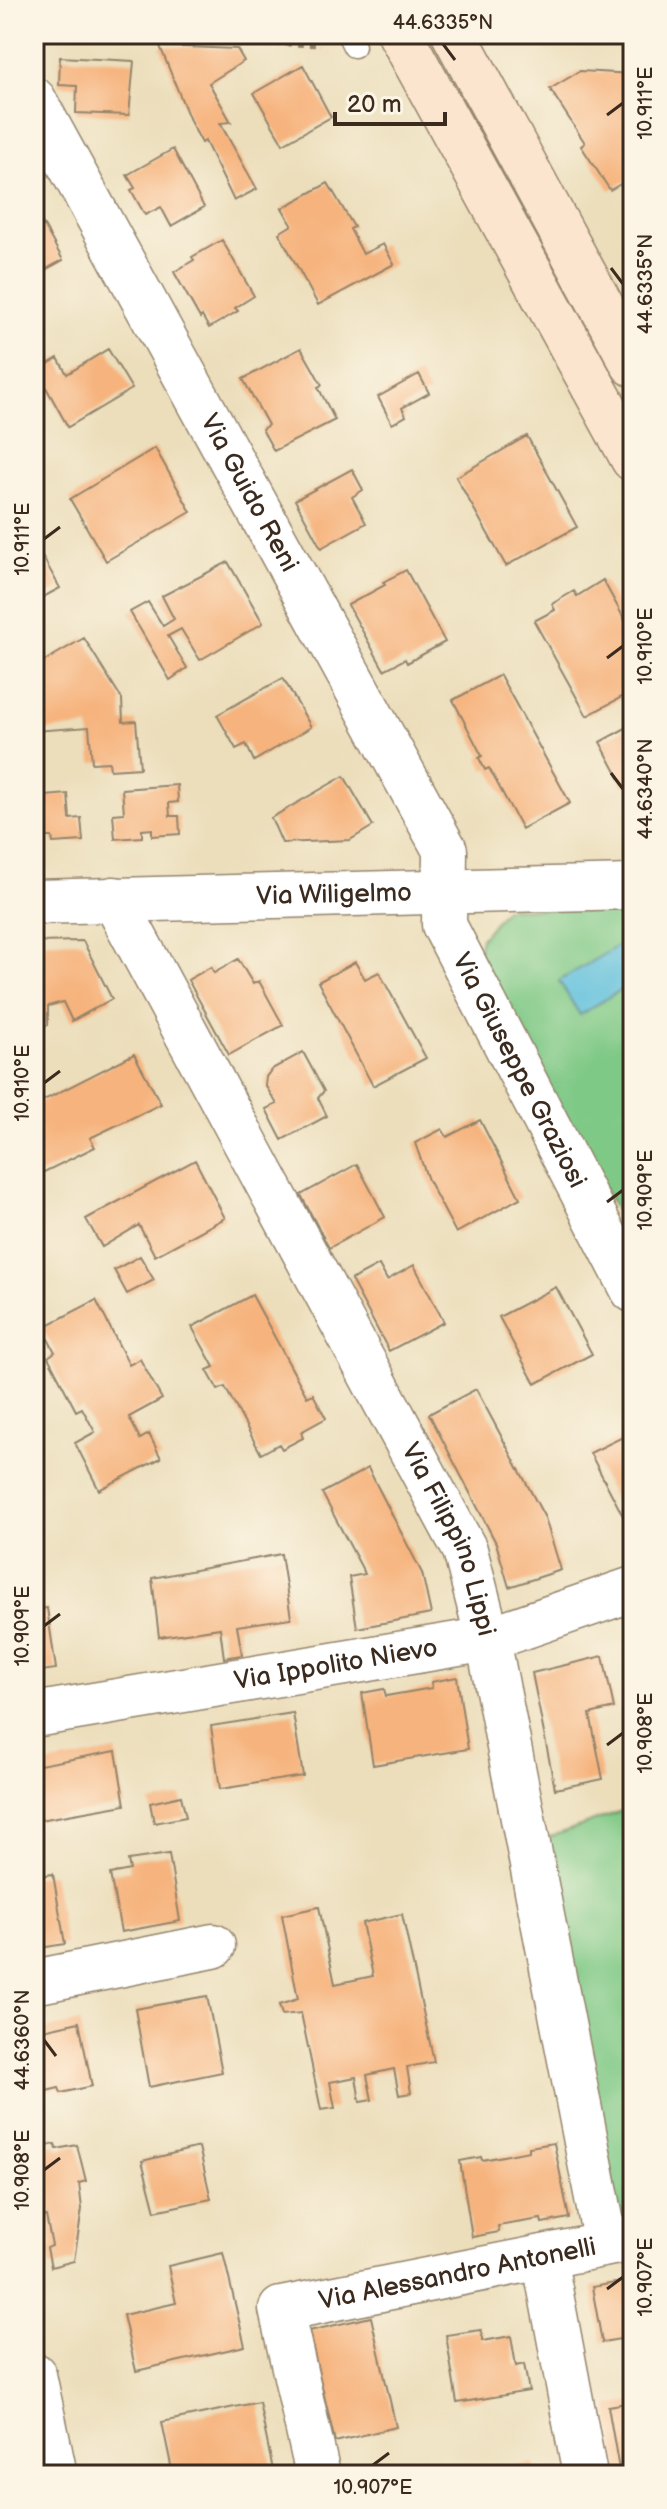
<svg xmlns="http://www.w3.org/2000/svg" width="667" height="2509" viewBox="0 0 667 2509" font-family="'Balsamiq Sans',sans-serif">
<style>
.green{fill:#7fc986;stroke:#5d7a52;stroke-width:2}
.water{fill:#5fc0dd;stroke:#4d757e;stroke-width:2}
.building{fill:#f6b37d}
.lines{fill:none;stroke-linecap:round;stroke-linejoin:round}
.lane-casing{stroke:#94846c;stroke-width:25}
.street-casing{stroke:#94846c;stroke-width:47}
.secondary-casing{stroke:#94846c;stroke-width:47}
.path{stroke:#94846c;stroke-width:5;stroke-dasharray:6 6;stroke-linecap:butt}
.lane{stroke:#fff;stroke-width:22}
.street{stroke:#fff;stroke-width:44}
.secondary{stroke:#fbe5cf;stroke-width:44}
.ticks{fill:none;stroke:#3b2a1e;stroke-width:3}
.labels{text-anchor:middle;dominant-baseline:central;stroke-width:6;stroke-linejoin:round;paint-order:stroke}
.street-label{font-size:26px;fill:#3b2a1e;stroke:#fcf5e5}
.neatline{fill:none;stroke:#3b2a1e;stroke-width:3}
.ticks-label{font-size:20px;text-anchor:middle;fill:#3b2a1e}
</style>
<rect width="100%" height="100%" fill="#fcf5e5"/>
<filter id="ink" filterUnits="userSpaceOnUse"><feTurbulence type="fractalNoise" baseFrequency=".0125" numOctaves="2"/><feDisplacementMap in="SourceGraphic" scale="16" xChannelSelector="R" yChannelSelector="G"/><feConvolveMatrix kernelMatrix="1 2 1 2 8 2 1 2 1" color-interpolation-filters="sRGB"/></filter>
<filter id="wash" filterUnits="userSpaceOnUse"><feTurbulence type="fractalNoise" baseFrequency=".006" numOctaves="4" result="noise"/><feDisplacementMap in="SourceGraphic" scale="32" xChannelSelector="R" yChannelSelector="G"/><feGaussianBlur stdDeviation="1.8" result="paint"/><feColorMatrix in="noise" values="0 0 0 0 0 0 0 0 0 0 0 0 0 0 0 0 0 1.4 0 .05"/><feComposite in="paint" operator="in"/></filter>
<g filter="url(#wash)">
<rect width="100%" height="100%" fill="#ecdebb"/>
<path class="green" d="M506,908L633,911V1240L477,957L481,938Z
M633,1807V2220L624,2217L618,2211L547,1838Z"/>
<path class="water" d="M619,945L633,968V982L580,1015L559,981Z"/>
<g id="blocks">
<path class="building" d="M160,46L237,49L244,61L209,83L231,122L220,123L257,189L234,201L205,141L202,143L191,123Z
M60,57L134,61L129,115L76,113L77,86L59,85Z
M303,65L331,117L283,144L254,93Z
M580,71L633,74V177L610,190L581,146L585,143L550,89Z
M173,149L204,207L171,226L161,207L145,215L131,190L135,188L127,175Z
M328,183L354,227L350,229L363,254L383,244L394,264L318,305L279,233L292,225L282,208Z
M34,208L63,260L34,276Z
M222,240L254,296L235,308L238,311L209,328L202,316L200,318L174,272L194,260L192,257Z
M301,348L322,385L318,387L335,420L274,451L262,429L268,425L243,379Z
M108,349L132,389L68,427L37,371L58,358L67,374Z
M419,374L429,393L402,408L406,416L392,424L378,397Z
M527,436L577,527L506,566L456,477Z
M155,448L191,512L106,561L70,499Z
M352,469L363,490L352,497L366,523L321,548L295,500Z
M34,541L60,588L34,602Z
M228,562L263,623L200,660L181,629L168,636L187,668L170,680L130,612L148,602L163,626L174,619L162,596Z
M406,570L445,642L407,663L405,659L384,670L348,605L385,585L383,582Z
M603,580L633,635V691L587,716L534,621L555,610L552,604L574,591L577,596Z
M84,638L122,699L123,722L136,721L140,768L110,770L109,762L92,763L89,727L34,731V667Z
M500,675L570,803L522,829L489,768L485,770L479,758L482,756L453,700Z
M283,678L311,727L254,761L246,744L236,749L217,715Z
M633,724V782L624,787L600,742Z
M344,776L373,826L350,840L282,843L271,818Z
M177,785L178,802L169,803L170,816H179L180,834L152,836V829L142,830V837L115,839L113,814L124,813L122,789Z
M68,794L70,819L81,818L83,841L53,843L52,837H43L44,844L34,845V797Z
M83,941L112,999L72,1021L63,1002L48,1006V1025L34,1026V942Z
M238,959L253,984L259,981L283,1025L229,1055L188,980L211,967L214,973Z
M355,962L365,979L379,972L426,1058L373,1086L318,982Z
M303,1052L324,1091L318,1098L327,1116L282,1140L266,1109L277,1104L265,1085L266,1077L272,1069Z
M134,1054L161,1104L90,1138L95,1147L34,1177V1105Z
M480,1120L520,1198L456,1233L428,1180L415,1143L442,1129L447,1137Z
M195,1160L225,1218L155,1256L139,1225L102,1247L86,1219Z
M357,1164L385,1217L329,1248L301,1195Z
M140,1256L154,1280L127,1294L114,1270Z
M379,1265L387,1280L414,1265L444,1322L389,1351L351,1280Z
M556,1287L592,1354L535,1384L499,1317Z
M252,1295L307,1397L313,1394L326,1418L301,1432L303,1438L282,1449L279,1444L261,1454L225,1387L218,1390L207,1370L214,1367L192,1327Z
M96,1300L129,1365L140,1359L162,1399L129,1417L140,1439L149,1434L161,1458L99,1490L75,1443L95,1432L82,1408L76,1411L48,1357L55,1352L42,1328Z
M476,1389L545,1518L561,1570L509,1587L496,1543L429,1414Z
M633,1432V1535L590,1453Z
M368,1468L422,1573L431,1614L357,1628L349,1577L365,1574L322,1493Z
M281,1554L291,1618L237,1626L242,1655L224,1658L220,1628L159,1637L152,1578Z
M47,1608L56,1669L34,1672V1610Z
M603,1656L614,1708L590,1714L603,1779L555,1789L532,1673Z
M457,1677L468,1749L373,1765L362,1693L384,1689L386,1696L432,1688L431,1682Z
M293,1713L303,1776L220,1789L211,1726Z
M116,1751L125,1805L34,1821V1766Z
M181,1796L186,1817L154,1823L150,1803Z
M169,1854L180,1921L121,1932L110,1874L130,1870L128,1860Z
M53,1874L65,1944L34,1949V1877Z
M319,1907L335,1984L373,1976L362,1923L402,1914L434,2062L407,2067L411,2093L399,2095L394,2069L367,2075L372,2100L360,2102L356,2077L330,2082L335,2108L321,2110L301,2013L282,2015L279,2005L298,1999L282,1915Z
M207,1996L222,2072L149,2087L135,2009Z
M79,2022L92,2086L61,2093L59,2088L34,2094V2032Z
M554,2143L569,2218L542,2223L541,2219L498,2226L499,2232L472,2237L460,2161L481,2157L482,2160L529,2151V2147Z
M55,2144L57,2149L77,2145L86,2181L79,2183L82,2209L74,2261L51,2267L47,2248L52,2246L46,2216L41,2217L37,2195L43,2193L34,2149Z
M199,2147L211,2199L155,2211L142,2161Z
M223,2253L245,2346L136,2371L123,2315L176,2303L168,2266Z
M633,2280V2337L602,2342L592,2287Z
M371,2317L396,2427L335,2442L309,2331Z
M481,2330L483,2341L511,2336L516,2366L524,2364L529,2391L457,2403L446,2335Z
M259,2402L274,2475H173L162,2422Z
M633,2402V2475H620L608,2406Z
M534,2463L536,2475H476L475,2473Z"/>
</g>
</g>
<g filter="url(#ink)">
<use href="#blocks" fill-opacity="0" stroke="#94846c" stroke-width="2"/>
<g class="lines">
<defs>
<path id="lane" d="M348,34L354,46"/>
<g id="street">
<path id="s1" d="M34,100L445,850L444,925L633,1290"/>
<path id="s2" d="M114,899L465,1550L488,1639L606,2244"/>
<path id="s3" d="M34,902L633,887"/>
<path id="s4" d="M34,1715L488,1639L633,1589"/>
<path d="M34,1982L213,1946"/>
<path d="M544,2257L585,2475"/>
<path d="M34,2375L55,2475"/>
<path id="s5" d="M318,2475L281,2309L633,2239"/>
</g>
<path id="secondary" d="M400,34L633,459
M454,34L633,364"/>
</defs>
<use href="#lane" class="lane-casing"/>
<use href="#street" class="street-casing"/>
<use href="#secondary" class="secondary-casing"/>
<path class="path" d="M171,34V40L321,45"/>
<use href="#lane" class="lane"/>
<use href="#street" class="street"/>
<use href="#secondary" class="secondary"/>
</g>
</g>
<path class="ticks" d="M443,44L455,60M607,115L623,103M611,268L623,284M44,539L60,527M607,658L623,646M611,773L623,789M44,1083L60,1071M607,1202L623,1190M44,1626L60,1614M607,1745L623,1733M44,2040L56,2056M44,2170L60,2158M607,2289L623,2277M373,2465L389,2453"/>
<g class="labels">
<g class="street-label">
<text stroke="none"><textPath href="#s1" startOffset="448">Via Guido Reni</textPath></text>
<text stroke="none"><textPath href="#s3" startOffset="300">Via Wiligelmo</textPath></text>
<text stroke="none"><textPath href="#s1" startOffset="1094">Via Giuseppe Graziosi</textPath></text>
<text stroke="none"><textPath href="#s2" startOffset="724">Via Filippino Lippi</textPath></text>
<text stroke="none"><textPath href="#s4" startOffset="306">Via Ippolito Nievo</textPath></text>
<text stroke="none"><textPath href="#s5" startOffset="350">Via Alessandro Antonelli</textPath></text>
</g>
</g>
<rect width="667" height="2509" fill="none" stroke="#fcf5e5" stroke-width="88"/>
<path d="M335 112v12h110v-12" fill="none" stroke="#3b2a1e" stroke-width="4"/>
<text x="347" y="112" font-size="24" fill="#3b2a1e" stroke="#fcf5e5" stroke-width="6" paint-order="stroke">20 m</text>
<rect x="44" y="44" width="579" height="2421" class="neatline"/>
<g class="ticks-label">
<text x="443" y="29">44.6335°N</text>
<text transform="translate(645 103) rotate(-90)" y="7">10.911°E</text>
<text transform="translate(645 284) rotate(-90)" y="7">44.6335°N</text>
<text transform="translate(22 539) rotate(-90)" y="7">10.911°E</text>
<text transform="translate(645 646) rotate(-90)" y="7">10.910°E</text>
<text transform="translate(645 789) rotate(-90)" y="7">44.6340°N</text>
<text transform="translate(22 1083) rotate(-90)" y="7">10.910°E</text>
<text transform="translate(645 1190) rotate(-90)" y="7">10.909°E</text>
<text transform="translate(22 1626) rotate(-90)" y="7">10.909°E</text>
<text transform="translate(645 1733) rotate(-90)" y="7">10.908°E</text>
<text transform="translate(22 2040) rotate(-90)" y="7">44.6360°N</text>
<text transform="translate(22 2170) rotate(-90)" y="7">10.908°E</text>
<text transform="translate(645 2277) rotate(-90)" y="7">10.907°E</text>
<text x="373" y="2494">10.907°E</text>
</g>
</svg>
